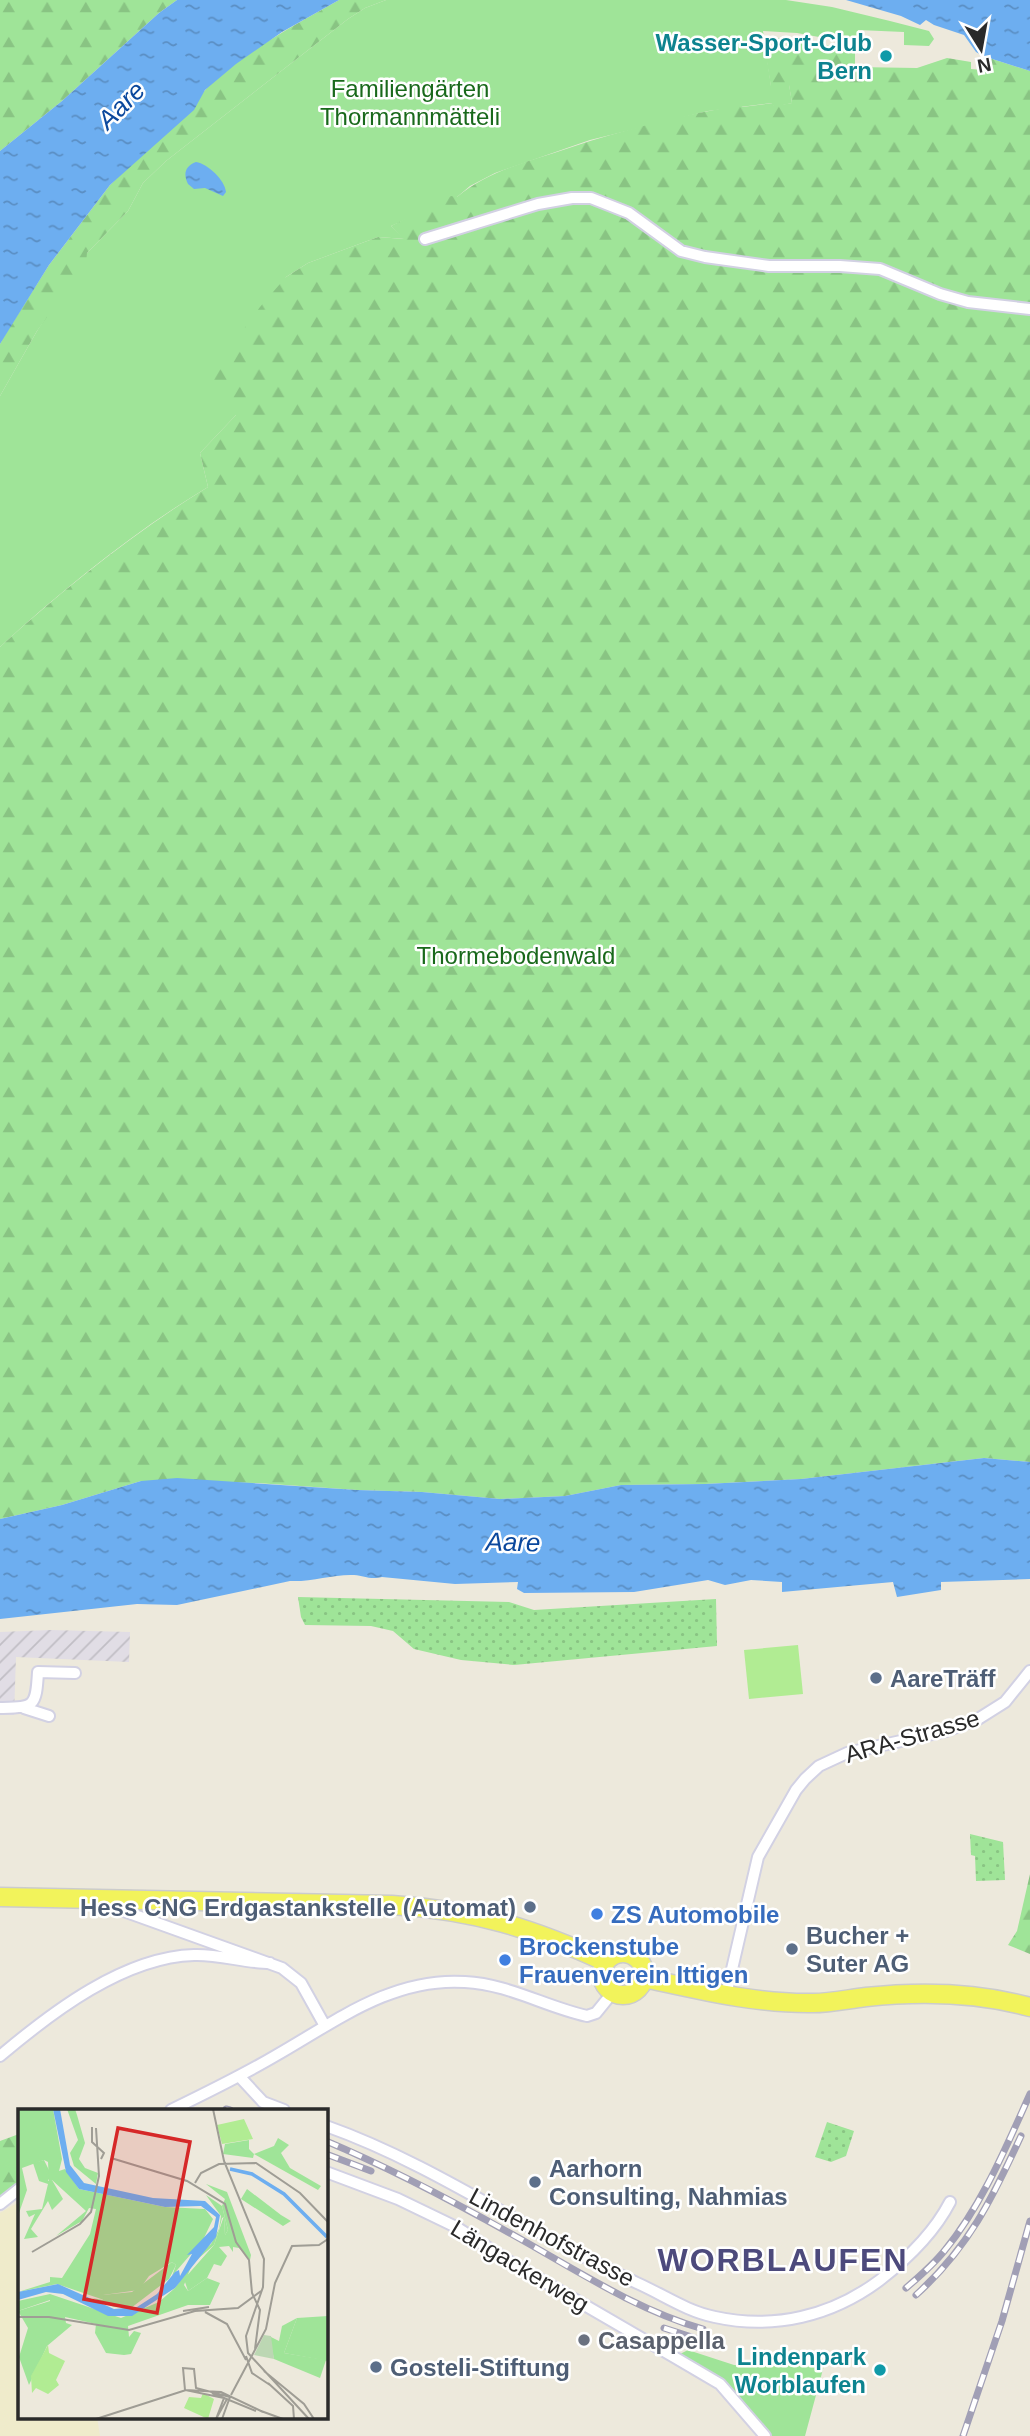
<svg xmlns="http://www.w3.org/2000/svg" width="1030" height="2436" viewBox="0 0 1030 2436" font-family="Arial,sans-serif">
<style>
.industrial{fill:url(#industrial-furrows)}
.education{fill:#efebcb}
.grass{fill:#9fe498}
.forest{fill:url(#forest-firs)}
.park{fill:url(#park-dots)}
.pitch{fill:#b1ec93}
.water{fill:url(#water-ripples)}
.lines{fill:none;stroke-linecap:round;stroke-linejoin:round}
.minor-casing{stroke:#d2d1e3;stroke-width:14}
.primary-casing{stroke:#ccc;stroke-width:21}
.minor{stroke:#fff;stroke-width:10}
.primary{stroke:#f2f35b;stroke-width:18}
.rail-casing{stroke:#a19fb5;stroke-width:7}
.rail{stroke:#fff;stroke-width:4.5;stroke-dasharray:13;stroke-linecap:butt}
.culture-dot{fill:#0f9aa8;stroke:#fff;stroke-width:2.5}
.service-dot{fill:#5c6f8a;stroke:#fff;stroke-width:2.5}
.shop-dot{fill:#3f7fe0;stroke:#fff;stroke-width:2.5}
.worship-dot{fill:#6b7280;stroke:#fff;stroke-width:2.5}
.labels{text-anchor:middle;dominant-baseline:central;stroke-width:5;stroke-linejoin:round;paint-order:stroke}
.culture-label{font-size:24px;font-weight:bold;fill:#0d838f;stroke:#fff;text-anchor:end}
.park-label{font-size:24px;fill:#19691b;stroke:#fff}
.service-label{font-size:24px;font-weight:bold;fill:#4e5e75;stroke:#fff;text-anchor:start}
.street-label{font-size:24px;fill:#2a2a2a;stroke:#fff}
.shop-label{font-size:24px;font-weight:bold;fill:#366cbe;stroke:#fff;text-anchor:start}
.worship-label{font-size:24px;font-weight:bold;fill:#5b616d;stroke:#fff;text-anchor:start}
.water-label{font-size:26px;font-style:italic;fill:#0b489d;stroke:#fff}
.district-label{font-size:32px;font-weight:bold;letter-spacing:2px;fill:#4d4a7c;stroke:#fff}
.inset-river{fill:none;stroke:#6daef0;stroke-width:3.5}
.inset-road{fill:none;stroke:#9f9d95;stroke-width:2}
.view{fill:#d62828;fill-opacity:0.15;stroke:#d62828;stroke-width:3.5}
.inset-edge{fill:none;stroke:#2a2a2a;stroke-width:3.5}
</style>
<defs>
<pattern id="industrial-furrows" width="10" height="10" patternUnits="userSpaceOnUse" patternTransform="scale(1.75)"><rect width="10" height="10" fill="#e1dde5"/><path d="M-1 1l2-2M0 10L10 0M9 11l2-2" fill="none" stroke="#c1bec5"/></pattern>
<pattern id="forest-firs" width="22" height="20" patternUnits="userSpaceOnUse" patternTransform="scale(1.75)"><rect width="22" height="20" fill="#9fe498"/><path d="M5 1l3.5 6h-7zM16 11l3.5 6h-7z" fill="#89c483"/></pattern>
<pattern id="park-dots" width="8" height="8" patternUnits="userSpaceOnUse" patternTransform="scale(1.75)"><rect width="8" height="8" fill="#9fe498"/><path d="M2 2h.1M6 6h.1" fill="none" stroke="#89c483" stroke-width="1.8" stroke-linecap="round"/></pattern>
<pattern id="water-ripples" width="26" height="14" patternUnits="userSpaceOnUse" patternTransform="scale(1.75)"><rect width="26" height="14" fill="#6daef0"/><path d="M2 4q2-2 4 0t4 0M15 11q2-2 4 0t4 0" fill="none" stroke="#5a8ec3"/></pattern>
</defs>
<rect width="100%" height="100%" fill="#ede9dc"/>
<path class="industrial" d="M50,1630L130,1632L129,1662L16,1657L14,1715L0,1714V1632Z"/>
<path class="education" d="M19,2202V2417H97L100,2436H0V2213Z"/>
<path class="grass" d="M386,0H786L832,7L890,21L929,31L934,39L929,46L904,45V32L858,30L857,47H853L852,43L797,33L763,31L771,86L789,84L792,103L774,107L772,103L708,111L590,140L495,173L470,186L457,197L391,226L405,239L378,237L308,263L286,277L236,415L200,453L208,487C136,530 62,590 0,647V396L37,331L87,253L128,211L143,183L166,161L348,19L365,8Z
M688,2350L734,2365L775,2366L826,2358L805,2436H765L720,2384L674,2357Z"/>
<path class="forest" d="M0,0H177L159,13L62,101L0,151Z
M339,0H386L365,8L348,19L166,161L143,183L128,211L87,253L86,263L37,331L0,396V344L3,338L49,265L110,185L198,99C224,62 299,23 339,0Z
M763,37L796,39L855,51V67L917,68L947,58L971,62V69L983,70V56L1030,71V1462L984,1458L801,1479L705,1484L621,1485L565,1496L500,1499L422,1492L357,1490L257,1483L141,1481L62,1505L0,1519V647C62,590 136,531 208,487L200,453L236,415L211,389L216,367L260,307L286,277L308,263L378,237L404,239L391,226L451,196L457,197C489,170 531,161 569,148C625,129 683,115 741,105L742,107L773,103L774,106L792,103L789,85L771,87Z
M1030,1874V1954L1008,1945L1017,1931Z
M19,2134V2189L0,2204V2141Z"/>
<path class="park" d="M298,1597L509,1602L534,1610L716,1599L717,1646L514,1665L461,1660L414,1649L393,1631L371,1626L305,1625L301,1617Z
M970,1834L1003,1842L1005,1880L976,1881L975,1856L971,1855Z
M827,2122L854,2131L846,2156L831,2162L815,2157Z"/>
<path class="pitch" d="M798,1645L803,1694L749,1699L744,1650Z"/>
<path class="water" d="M177,0H339L282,32L236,64L205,90L194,110L110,185L49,265L0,344V151L62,101L159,13Z
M846,0H1030V71L983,56L976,52L964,35L934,25L926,20L920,25L901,16Z
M196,162C208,164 225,180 226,192L223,196L205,188L194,189L188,184C183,174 185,166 196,162Z
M984,1458L1030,1462V1579L941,1582V1590L897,1597L893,1582L782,1592V1582L751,1580L725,1585L708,1580L634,1592L524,1593L517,1589L518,1582L455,1584L382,1577C370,1580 365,1576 354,1575C334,1574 312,1582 290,1581L177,1605L137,1604L0,1619V1519L62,1505L141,1481L177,1478L357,1490L422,1492L500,1499L565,1496L621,1485L705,1484L801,1479Z"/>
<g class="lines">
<defs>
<path id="minor" d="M425,239L538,204L572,198H591L629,213L681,251L705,257L769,266H840L880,269L940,294L968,302L1030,309
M0,1708C34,1707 36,1708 38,1672L75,1673
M24,1708L49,1716
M104,1904L282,1968L301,1983L325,2026
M726,1995L758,1857L796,1790L805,1779L819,1766L847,1753L946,1731L978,1719L1005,1702L1030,1671
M0,2056C52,2012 124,1957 194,1955C219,1954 245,1963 270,1963
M239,2076L263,2102L284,2110
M171,2110C206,2093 241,2076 275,2056C335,2022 392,1977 465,1982C508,1984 546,2007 587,2016L596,2013L613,1992
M326,2126C436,2165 532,2235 637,2283C664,2295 686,2311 715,2317C774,2330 832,2316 880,2280C907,2259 934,2233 950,2202
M326,2172L398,2199L456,2227L507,2260L674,2357L720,2384L765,2436
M0,2204L19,2189"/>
<path id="primary" d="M0,1897L392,1905C474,1910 532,1928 606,1962
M602 1974a21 21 0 1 1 42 0a21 21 0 1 1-42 0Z
M644,1978C700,1990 756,2004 813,2003C831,2003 848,1999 866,1997C922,1991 976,1992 1030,2007"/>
</defs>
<use href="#minor" class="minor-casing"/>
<use href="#primary" class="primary-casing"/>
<use href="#minor" class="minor"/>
<use href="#primary" class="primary"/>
<defs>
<path id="rail" d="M226,2109L230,2110
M326,2141C397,2171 464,2207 531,2245C587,2277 641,2311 703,2329
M326,2154L371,2171
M906,2288C920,2276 934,2264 945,2250C982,2205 1006,2147 1030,2094
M916,2295C969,2247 992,2199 1021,2136
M664,2328L701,2340
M963,2436L1002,2321L1030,2221"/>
</defs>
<use href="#rail" class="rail-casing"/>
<use href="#rail" class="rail"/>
</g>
<g class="culture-dot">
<circle cx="886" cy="56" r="7"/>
<circle cx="880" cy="2370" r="7"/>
</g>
<g class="service-dot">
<circle cx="876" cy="1678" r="7"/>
<circle cx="530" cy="1907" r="7"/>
<circle cx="792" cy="1949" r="7"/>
<circle cx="535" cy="2182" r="7"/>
<circle cx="376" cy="2367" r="7"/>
</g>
<g class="shop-dot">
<circle cx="597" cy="1914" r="7"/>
<circle cx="505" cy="1960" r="7"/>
</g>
<circle class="worship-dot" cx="584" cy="2340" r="7"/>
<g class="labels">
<g class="culture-label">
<text x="872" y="42">Wasser-Sport-Club<tspan x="872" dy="28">Bern</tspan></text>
<text x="866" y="2356">Lindenpark<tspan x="866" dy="28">Worblaufen</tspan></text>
</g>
<g class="park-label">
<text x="410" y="88">Familiengärten<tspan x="410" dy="28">Thormannmätteli</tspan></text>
<text x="516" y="955">Thormebodenwald</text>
</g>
<g class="service-label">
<text x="890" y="1678">AareTräff</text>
<text x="516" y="1907" text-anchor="end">Hess CNG Erdgastankstelle (Automat)</text>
<text x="806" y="1935">Bucher +<tspan x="806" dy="28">Suter AG</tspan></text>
<text x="549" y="2168">Aarhorn<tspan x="549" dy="28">Consulting, Nahmias</tspan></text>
<text x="390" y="2367">Gosteli-Stiftung</text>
</g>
<g class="street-label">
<text transform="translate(912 1736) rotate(-16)">ARA-Strasse</text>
<text transform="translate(552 2237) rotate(28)">Lindenhofstrasse</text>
<text transform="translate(520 2266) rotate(31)">Längackerweg</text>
</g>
<g class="shop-label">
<text x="611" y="1914">ZS Automobile</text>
<text x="519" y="1946">Brockenstube<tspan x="519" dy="28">Frauenverein Ittigen</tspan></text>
</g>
<g class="worship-label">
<text x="598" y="2340">Casappella</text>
</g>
<g class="water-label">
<text transform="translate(121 105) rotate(-45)">Aare</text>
<text transform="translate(513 1542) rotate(1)">Aare</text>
</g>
<g class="district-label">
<text x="783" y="2260">WORBLAUFEN</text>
</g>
</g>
<g transform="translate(18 2109)">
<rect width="310" height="310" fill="#ede9dc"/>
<path d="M260,29L271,36L263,44L272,59L303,77L300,81L236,45L235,49L205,45L207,35L231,31V40L236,45L256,37ZM26,51L33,65L30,72L34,71L45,90L34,101L30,92L13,120L20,128L6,130L17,105L11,108L8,102L24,100L30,75L21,72L15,54ZM188,75L209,83L233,146L232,151L221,139L215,138V143L211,137L201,138L209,147L203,157L196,155L189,169L170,182L166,170L196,136L206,107L207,126L210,121L204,97L207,90ZM154,153L158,156L151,170L113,199L96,198L74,189L85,191L84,186L114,183ZM32,185V191L0,202V192ZM279,209L266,244L308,251L302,269L256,250L251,227L261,232L264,217Z" fill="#9fe498"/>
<path d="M0,0H35L44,50L41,62L47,60L61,80L147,98L187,100L195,110L185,131L154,167L158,156L154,153L131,167L121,181L85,186L86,191L39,175L0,183L32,173V168L44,169L72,125L78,100L71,99L64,112L38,127L68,102L34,71L31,73L30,53L26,51L4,59L9,81L0,107ZM49,0H57L59,6L67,34L61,50L67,59L80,64L78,75L56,57L52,44L60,31ZM229,80L263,106L273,112L265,117L223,90ZM188,86L204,97L210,121L207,126L206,108L204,109L201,121L196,136L174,155L166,176L170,182L189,169L202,174L192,196H170L110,217L111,228L116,222L123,224L113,245L106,246L88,244L77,224L78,215L47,208L48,214L54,216L29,237L11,276L1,248L10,219L0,202L32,192V185L103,209L141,193L157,179L182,144L193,135L201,120L203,107ZM310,207V252L266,244L279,209Z" fill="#9fe498"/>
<path d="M246,226L253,227L256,250L236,246Z" fill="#bcd7b3"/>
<path d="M226,10L235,30L204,35L199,16ZM30,236L31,244L47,252L38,271L41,276L30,285L18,279L14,284L13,267ZM185,284L196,290L190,310L166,299L171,288L183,289Z" fill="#b1ec93"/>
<path d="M35,0H42L52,56L66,74L135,89L187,92L202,106L198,128L157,179L114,207H90L45,185L28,183L0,191V183L40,175L96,200L119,198L139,185L157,163L161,161L162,167L174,145L169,146L196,118L198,108L183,97L147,98L61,80L48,63Z" fill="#6daef0"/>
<path class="inset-river" d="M212,60L234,65L266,85L309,128"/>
<path class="inset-road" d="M195,0L206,52L246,150L245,178L228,227L230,244L291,310M74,18V33L86,44L83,50M93,49L169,72L207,95L218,133L231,151L234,184L242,201L237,240M177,74L183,64L201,55L238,54L282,84L310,113M14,143L62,115L73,103L81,67L78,19M165,202L191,198M187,203L209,215L228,251M0,208H31L111,221L177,202L220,199L243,182M228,247L234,264L252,276M246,262L286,295L296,310M250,274L275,297L276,310M194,284L238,302M213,286L248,220L257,174L274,137L301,136L310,130M243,302L265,310M78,310L168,281L203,283L245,303M198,310L209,290M198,310L206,289L167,281L165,259L176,260L178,279L212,288L204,310"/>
<path class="view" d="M100,19L172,33L139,204L66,190Z"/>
<rect width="310" height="310" class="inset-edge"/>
</g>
<g transform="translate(981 49) rotate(169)" stroke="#ffffff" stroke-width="5" paint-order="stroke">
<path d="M0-5L12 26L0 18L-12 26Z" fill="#2a2a2a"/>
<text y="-10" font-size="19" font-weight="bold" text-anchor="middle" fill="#2a2a2a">N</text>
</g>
</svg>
